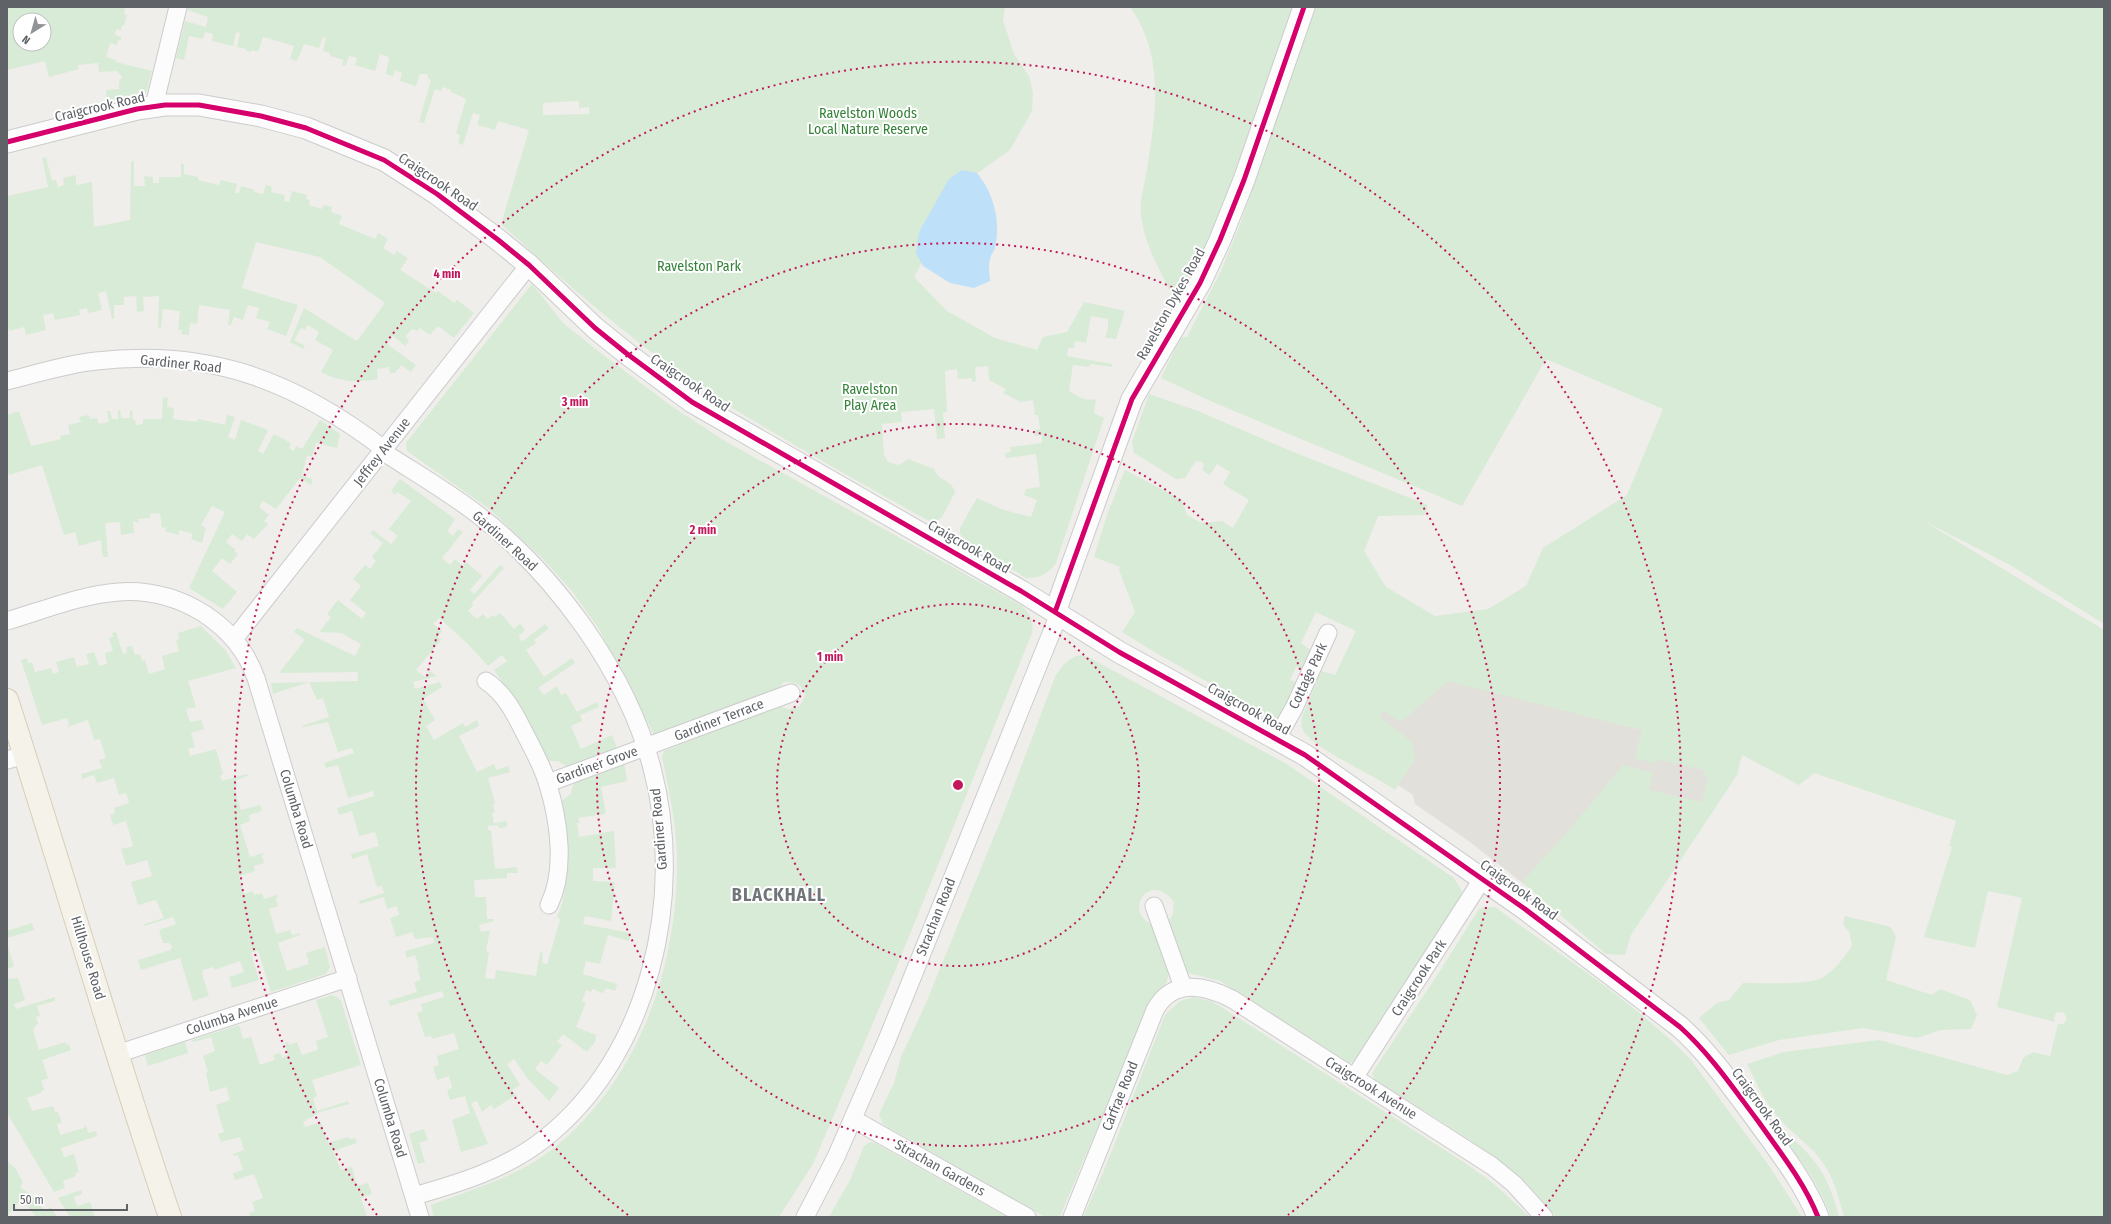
<svg xmlns="http://www.w3.org/2000/svg" width="2111" height="1224" viewBox="0 0 2111 1224" font-family="'Fira Sans Condensed',sans-serif">
<style>
.education{fill:#e2e0da}
.green{fill:#d8ebd6;fill-rule:evenodd}
.water{fill:#bfe0f9}
.lines{fill:none;stroke-linecap:round;stroke-linejoin:round}
.minor-casing{stroke:#cbcccc;stroke-width:19}
.tertiary-casing{stroke:#cbcccc;stroke-width:23}
.primary-casing{stroke:#d7ceb8;stroke-width:24}
.minor{stroke:#fdfcfc;stroke-width:17}
.tertiary{stroke:#fdfcfc;stroke-width:21}
.primary{stroke:#f4f2e9;stroke-width:22}
.cycleway-casing{stroke:#fff;stroke-width:8}
.cycleway{stroke:#d6006c;stroke-width:5}
.ring{fill:none;stroke:#c2185b;stroke-width:2;stroke-dasharray:2 4}
.labels{text-anchor:middle;dominant-baseline:central;stroke-width:4;stroke-linejoin:round;paint-order:stroke}
.street-label{font-size:14px;fill:#5f6368;stroke:#fff}
.park-label{font-size:14px;fill:#348238;stroke:#fff}
.district-label{font-size:18px;font-weight:bold;letter-spacing:1px;fill:#70757a;stroke:#fff}
.centre{fill:#c2185b;stroke:#fff;stroke-width:2}
.ring-label{font-size:12px;text-anchor:middle;font-weight:bold;fill:#c2185b;stroke:#fff;stroke-width:4;stroke-linejoin:round;paint-order:stroke}
</style>
<rect width="100%" height="100%" fill="#efeeea"/>
<path class="education" d="M1402,669L1741,755L1615,955L1470,842L1415,804L1413,795L1398,785L1379,716Z"/>
<path class="green" d="M7,7H121L125,9L124,14L127,15L124,26L122,25L121,30L116,29L115,35L121,37V40H118L117,45L110,43L106,57L116,60V62L152,71L146,93L107,103L106,90L119,89V82L122,77L117,71L99,72L98,63L78,65L79,69L49,77L45,61L7,70ZM20,20H44V44H20Z
M188,7H1005L1003,20L1014,54L1029,76L1033,92L1032,111L1010,150L966,181L914,277L947,311L995,338L1037,350L1043,337L1067,332L1084,302L1125,311L1116,339L1105,338L1108,328V319L1091,316L1086,343L1075,341L1074,348H1068L1067,356L1112,364V367L1091,364L1089,367L1073,365L1069,391C1077,396 1086,402 1096,399L1094,413L1104,418L1056,563C1048,574 1040,578 1026,578L966,541L960,534V528L977,498L1004,510L1031,517L1037,500L1024,495L1026,489L1040,487L1036,454L1006,458L1005,453L1011,452L1010,447L1042,443V435L1035,436L1034,430L1040,429L1038,415H1035L1033,400L1021,402L1003,393L1006,389L989,380L988,366L975,367L976,381L972,382V378L958,379L957,369L945,371L947,412L943,413L945,438L937,439L934,409L901,412L902,422L882,424L884,455L888,462L899,465L908,459L934,469C938,481 952,480 955,492L942,517L935,522L929,521C857,481 785,441 715,397C638,347 569,286 501,224L529,130L498,121L495,130L477,125L480,115L473,113L463,145L458,143L460,135L456,133L466,99L451,92V90L443,87L441,91L435,89L424,123L419,122L431,80L429,79L427,74H420L416,86L400,81L402,73L395,70L393,76L386,74L389,57L380,54L375,71L355,65L357,58L349,56L346,66L342,65L344,60L330,56V53L323,51L326,38L323,37L319,48L304,44L297,61L290,59L294,46L263,37L258,52L252,50L251,52L246,51V49L237,47L240,33L236,32L233,46L212,41L213,34L205,32L203,39L189,36L184,60L176,58L185,21L206,27L208,17L188,10ZM579,101V108L589,107V114L543,115V103Z
M1130,7H1293L1227,194L1202,258L1175,303C1163,275 1144,245 1141,215C1139,201 1145,183 1147,169C1156,115 1165,55 1130,7Z
M1310,7H2104V624L2010,565L1922,520L2104,630V1217H1844C1838,1195 1833,1173 1817,1155C1803,1139 1783,1126 1770,1107C1761,1094 1754,1078 1747,1064L1784,1052L1879,1040L2007,1075L2018,1071L2023,1058L2033,1052L2050,1056L2058,1024H2063L2067,1019L2064,1013L2057,1012L2054,1017L2055,1022L1997,1007L2022,898L1988,891L1975,948L1924,937L1952,847L1949,846L1956,821L1814,773L1799,785L1742,755L1737,775L1631,935L1625,955L1606,954L1522,882L1565,835L1623,765L1653,773L1649,790L1702,802L1708,778L1703,776L1704,770L1656,759L1655,764L1635,758L1642,730L1448,681L1401,722L1382,710L1379,716L1413,743L1415,760L1395,790C1374,775 1315,749 1304,732C1301,727 1301,722 1302,717L1321,671L1335,675L1356,631L1316,612L1301,643L1313,652L1307,671L1296,667L1290,680L1302,685L1278,720C1259,718 1244,702 1228,693C1192,673 1156,654 1122,632L1135,612L1119,570L1120,567L1094,557L1108,512L1125,470L1182,500L1187,515L1201,523L1222,521L1233,528L1249,500L1223,484L1230,472L1217,464L1210,475L1202,470L1204,465L1202,462L1197,461L1193,465L1185,478L1176,479L1134,453L1132,442L1149,394L1198,411L1291,451L1428,505L1425,515L1378,516L1364,551L1386,587L1435,616L1488,609L1526,586L1543,548L1627,495L1663,409L1546,359L1462,506L1215,403L1161,378L1180,339L1183,337H1187L1221,271L1241,222Z
M46,157L52,181L56,180L58,187L64,185L63,178L76,175V185L92,182L94,227L130,220L131,162L134,161V186H145L144,176L153,177V183H159V177H181V163L184,164V174L198,177V180L219,185L221,180L237,184L235,193H239L241,186L255,190L254,192L263,194L266,185L272,187L271,192L285,195L284,201L289,202L292,191L307,195L306,199L310,200L309,205L322,209L323,205L332,207L331,212L342,216L339,224L375,239L378,233L388,239L383,248L394,255L397,251L408,258L400,270L436,293L438,291L454,303L457,300L474,313L454,338L438,326L430,335L420,328L417,331L412,329L406,336L409,341L405,346L393,336L387,344L416,365L411,372L401,365L395,373H390L389,367L377,369L378,379C357,383 340,382 321,372L333,350L315,340L319,332L308,325L305,330L301,328L294,340L305,346L303,349L290,342L304,308L357,341L385,303L320,257L256,242L242,288L298,305L286,336L267,329L270,322L256,318L259,308L248,305L243,320L234,317L231,325H228L230,310L199,305L197,324L190,323L189,335L181,334L182,330H178L180,311L163,309L161,328H158L159,296L143,297L144,311L137,312L136,296L124,297V305H114V319H112L106,291L98,293L102,310L88,313L87,308L79,310L80,315L55,320L53,313L43,315L46,330L26,335L24,327L9,331L7,321V196L48,187L42,158Z
M532,284L563,323L602,354L670,405L723,440L1021,605C1030,614 1034,620 1032,633L895,971L813,1164L779,1217H434L431,1205C471,1190 521,1175 554,1148C641,1077 678,965 677,856C676,823 669,790 662,757L664,751L781,706C792,713 802,707 805,695C803,684 795,682 784,682L778,690L654,735L599,629L572,591L541,557L488,508L407,451L406,442L409,439Z
M163,397L168,398L167,407L174,408L173,419L197,422L198,419L225,425L227,415L235,417L228,437L235,440L241,420L268,430L258,451L263,454L274,434L291,443L289,448L294,451L296,446L302,449L320,420L340,434L337,448L316,443L312,457L307,455L302,476L313,479L311,485L300,478L276,509L263,501L259,507L269,515L264,521L268,524L254,539L247,534L242,541L232,534L226,542L236,550L234,551L238,554L230,564L222,558L212,571L237,592L223,609L189,588L225,512L212,506L201,525L206,528L202,543L191,539L193,534L180,530L178,535L165,531L166,527L162,528L160,513L150,514V518L138,519L139,523L133,521L134,533L121,535L120,522L105,523L108,557H103L101,540L79,546L75,532L64,535L42,465L9,475L7,468V415L19,411L31,446L61,439L60,436L70,434L68,425L81,422L79,417L89,415L90,419L97,418L99,424L109,422L107,411H110L112,419H118V410H120L121,418H130V410H132L133,420H135L136,425L143,424V420L145,419H162Z
M400,479L455,519L447,531L453,536L458,529L463,532L442,558L450,565L455,559L463,566L466,562L482,576L470,590L474,594L500,565L504,568L472,603L473,605L468,611L477,619L483,614L488,619L492,615L495,617L500,613L514,629L520,623L525,630L519,636L520,640L523,641L545,624L549,628L534,640L536,643L526,650L544,677L572,658L575,663L538,688L544,695L557,686L561,695L566,693L577,712L597,702L599,707L580,715L582,721L571,726L581,749L612,735L618,750L569,768L558,761H545L516,702L494,670L507,661L502,655L488,666L468,644L439,618L433,624L442,631L438,637L441,640L416,670L425,677L430,671L437,676L413,682L415,689L440,682L442,687L423,699L435,720L426,726L434,740L463,723L465,727L477,720L479,726L459,736L477,772L494,764L496,770L508,766L510,772L488,778L495,803L493,804L495,812L492,813L494,823L507,821V827L499,828L498,825L488,826V830H491L495,869L517,867L518,873H507V878L474,880L475,897H486L487,919H494V921L479,925L481,932L490,930L486,951L489,952L485,978L495,979L496,970L536,976L540,952L543,953L542,963L547,964L560,920L557,916C572,892 562,831 560,802L571,794L574,781L624,762L627,781L601,787L606,814L578,818L580,823H577L579,837L614,831L616,868H593V881L615,882L611,921L585,916L583,924L631,933L629,941L608,935L600,964L586,961L583,974L617,984L615,991L606,988L603,993L592,989L591,992L586,990L582,1001L586,1003L576,1027L596,1035L595,1042L587,1052L563,1034L557,1042L562,1045L547,1065L541,1061L535,1069L559,1088L549,1101L528,1079L514,1059L507,1064L520,1085L512,1090L516,1095L494,1109L491,1105L482,1112L477,1101L471,1103L488,1144L461,1152L452,1120L470,1113L465,1096L450,1100L447,1090L452,1088L449,1076L437,1080L433,1067L439,1065L437,1056L459,1049L454,1033L432,1039L431,1036L425,1037L417,1013L423,1011L421,1004L444,997L442,991L390,1006L388,1001L417,992L414,982L421,980L417,968L419,967L415,955L407,958L405,951L434,943L433,937L415,939L412,932L396,937L390,918L399,915L397,906L387,909L384,897L360,904L359,901L384,893L382,886L377,887L367,854L352,859L351,854L379,846L375,832L359,836L352,811L339,815L337,808L374,796L373,791L348,798L338,765L326,768L324,763L354,753L352,748L338,752L328,722L303,727L302,726L329,717L323,698L317,700L309,682L273,694L271,683L358,681V672L279,673L305,640L294,632L297,628L355,656L361,644L341,633L319,632L331,617L327,614L338,600L362,619L366,613L350,600L361,586L353,579L365,565L370,569L376,561L372,557L383,543L370,533L373,530L391,544L398,536L389,529L411,501L397,492L395,495L391,491Z
M201,626L226,651L236,668L188,681L196,707L186,709L190,722L201,720L204,729L191,733L195,747L188,749L190,756L216,749L223,774L220,776L222,781L247,774L248,776L236,780L237,786L234,787L241,810L260,805L262,811L249,815L250,821L240,825L250,857L264,853L262,856L264,863L254,866L255,871L239,876L244,894L253,891L254,895L262,893L264,899L277,895L278,897L276,898L278,906L269,909L276,934L290,930L292,935L300,933V935L278,943L287,971L309,964L306,953L325,947L330,967L326,974L271,992L258,950L251,953L259,980L232,988L229,977L244,972L240,961L214,970L213,967L203,970L202,974L209,996L193,1001L180,958L141,970L138,960L171,950L172,946L169,943H163L159,930L176,924L173,917L144,926V924L164,918L156,900L138,905L131,882L152,876L147,860L126,866L121,849L133,846L126,821L113,825L110,815L115,813L114,808L129,803L126,793L119,795L114,778L97,783L94,775L82,779L81,774L102,768L99,760L106,758L100,739L94,740L88,720L67,727L69,724L67,718L42,725L21,660L27,658L28,663L32,662L35,672L51,668L53,674L59,672L56,662L74,657L77,667L89,664L86,654L94,652L99,666L107,664L105,653L113,651L109,638L113,637L112,633L116,632L123,654L127,653L126,647L132,646L135,655L140,654L142,661L145,660L149,674L165,669L162,656L179,651L176,640L179,639L178,633Z
M1081,655L1088,657L1285,763L1454,878L1462,891L1458,904L1354,1061L1350,1063L1220,981L1185,972L1167,923L1173,914L1174,902C1148,868 1120,916 1157,926C1162,943 1175,968 1165,985C1162,991 1155,996 1151,1002L1060,1216L1045,1217L883,1124L879,1114L894,1083L901,1057L926,1003L1006,807L1055,677C1061,667 1068,657 1081,655Z
M1484,907H1495C1560,955 1635,1002 1691,1060L1770,1167L1802,1217H1556C1509,1157 1438,1121 1375,1080L1372,1074L1374,1070L1438,974L1479,909Z
M1845,916L1891,927L1896,937L1886,980L1932,995L1940,989L1970,1000L1977,1015L1971,1029L1941,1030L1917,1038L1863,1028L1779,1040L1729,1055L1699,1018L1717,1003L1729,1000L1743,983C1762,983 1804,985 1820,979C1833,973 1844,957 1852,946L1849,931L1843,925Z
M32,923L34,930L7,938V931Z
M7,943L14,966L7,969Z
M18,978L25,1000L14,1004L16,1009L55,997V1001L37,1006L40,1016L36,1017L38,1024L36,1025L33,1030L39,1050L66,1042L67,1045L69,1044L71,1050L42,1060L48,1078L41,1081L44,1090L41,1091V1093L27,1098L32,1111L53,1106L55,1112H58L62,1123L57,1124L60,1135L84,1128L86,1125L88,1133L96,1131L97,1136L61,1148L64,1157L74,1154L79,1172L75,1173L76,1176L63,1181L65,1188L54,1192L7,1113V979Z
M332,995L337,997L341,1001L361,1065L312,1080L317,1096L313,1098L317,1111L348,1101L349,1104L320,1112L303,1122L305,1127L321,1122L328,1143L348,1137L349,1139L355,1138L357,1143L333,1151L341,1170L352,1167L357,1186L368,1183L372,1194L361,1198L367,1217H250L249,1213L255,1211L252,1202L263,1198L254,1174L235,1180L233,1173L243,1170L238,1155L233,1156V1154L244,1150L240,1137L221,1142L218,1134L224,1132L216,1105L230,1100L226,1087L210,1092L206,1073L208,1072L203,1056L215,1051L211,1037L193,1042L192,1040L239,1025L243,1039L251,1037L260,1065L275,1060L273,1055L280,1053L282,1058L288,1055L285,1043L288,1042L289,1045L297,1042L302,1055L317,1050L318,1048L316,1041L328,1037L316,1000Z
M1193,997L1211,1001L1226,1010L1465,1163L1493,1183L1530,1217H1083L1103,1173L1165,1015L1180,1001Z
M185,1042L188,1053L148,1066L145,1055Z
M1768,1117C1807,1152 1826,1163 1839,1217H1831C1816,1176 1796,1154 1769,1122Z
M424,1129L428,1140L419,1143L425,1162L418,1164L409,1134Z
M870,1142H873L1007,1217H829L850,1180L864,1146Z
M7,1161L15,1168L23,1182L20,1187L37,1200L44,1211L51,1207L57,1217H36L24,1201L19,1202L7,1216Z
M81,1190L82,1194L74,1197L77,1206L90,1202L95,1217H70L58,1198Z"/>
<path class="water" d="M962,170L977,173C994,194 1001,221 995,248C994,251 992,253 991,256C988,264 989,273 990,281L974,288L950,283L923,266L916,253L919,232L949,179Z"/>
<g class="lines">
<defs>
<path id="minor" d="M154,106L178,7
M7,381C36,374 66,364 96,361C210,348 295,381 384,449
M382,451C414,472 447,491 477,514C518,545 554,585 584,627C614,670 639,718 652,768C686,896 650,1056 544,1139C506,1169 460,1183 414,1196
M7,621C77,600 134,571 203,613C228,629 246,650 256,678L420,1217
M234,639L529,265
M486,681C505,694 514,712 524,732C533,749 543,767 548,785C559,821 566,870 549,905
M1277,738L1294,708L1328,633
M7,760L25,755
M548,783L791,693
M1154,906L1183,987
M117,1054L348,978
M1354,1078L1483,878
M853,1119L1027,1217
M805,1217L836,1157L887,1040L1059,614
M1072,1217L1155,1010C1172,978 1205,985 1232,999L1492,1166L1514,1184L1544,1217"/>
<path id="tertiary" d="M7,142L137,109L165,105H199L261,116L306,128L384,160L437,194L497,239L529,265L595,328L626,353L692,402L1021,591L1119,652L1305,755L1525,909L1680,1027C1711,1055 1733,1088 1758,1121C1780,1152 1804,1182 1818,1217
M1055,612L1132,399L1200,283L1220,240L1244,180L1304,7"/>
<path id="primary" d="M7,700C63,872 112,1046 170,1217"/>
</defs>
<use href="#minor" class="minor-casing"/>
<use href="#tertiary" class="tertiary-casing"/>
<use href="#primary" class="primary-casing"/>
<use href="#minor" class="minor"/>
<use href="#tertiary" class="tertiary"/>
<use href="#primary" class="primary"/>
<defs>
<path id="cycleway" d="M7,142L137,109L165,105H199L261,116L306,128L384,160L437,194L497,239L529,265L595,328L626,353L692,402L1021,591L1119,652L1305,755L1525,909L1680,1027C1711,1055 1733,1088 1758,1121C1780,1152 1804,1182 1818,1217
M1055,612L1132,399L1200,283L1220,240L1244,180L1304,7"/>
</defs>
<use href="#cycleway" class="cycleway-casing"/>
<use href="#cycleway" class="cycleway"/>
</g>
<g class="ring">
<circle cx="958" cy="785" r="181"/>
<circle cx="958" cy="785" r="361"/>
<path d="M628 1215A542 542 0 1 1 1288 1215"/>
<path d="M377 1215A723 723 0 1 1 1539 1215"/>
</g>
<g class="labels">
<g class="street-label">
<text transform="translate(100 107) rotate(-13)">Craigcrook Road</text>
<text transform="translate(438 182) rotate(34)">Craigcrook Road</text>
<text transform="translate(1171 304) rotate(-61)">Ravelston Dykes Road</text>
<text transform="translate(181 364) rotate(6)">Gardiner Road</text>
<text transform="translate(690 383) rotate(34)">Craigcrook Road</text>
<text transform="translate(382 452) rotate(-52)">Jeffrey Avenue</text>
<text transform="translate(505 541) rotate(42)">Gardiner Road</text>
<text transform="translate(969 547) rotate(30)">Craigcrook Road</text>
<text transform="translate(1308 676) rotate(-65)">Cottage Park</text>
<text transform="translate(1249 709) rotate(29)">Craigcrook Road</text>
<text transform="translate(719 720) rotate(-21)">Gardiner Terrace</text>
<text transform="translate(597 765) rotate(-20)">Gardiner Grove</text>
<text transform="translate(296 809) rotate(73)">Columba Road</text>
<text transform="translate(659 829) rotate(-95)">Gardiner Road</text>
<text transform="translate(1519 890) rotate(36)">Craigcrook Road</text>
<text transform="translate(936 917) rotate(-68)">Strachan Road</text>
<text transform="translate(88 958) rotate(73)">Hillhouse Road</text>
<text transform="translate(1419 978) rotate(-57)">Craigcrook Park</text>
<text transform="translate(232 1016) rotate(-18)">Columba Avenue</text>
<text transform="translate(1371 1088) rotate(32)">Craigcrook Avenue</text>
<text transform="translate(1120 1096) rotate(-68)">Carfrae Road</text>
<text transform="translate(1762 1107) rotate(54)">Craigcrook Road</text>
<text transform="translate(390 1118) rotate(73)">Columba Road</text>
<text transform="translate(940 1168) rotate(29)">Strachan Gardens</text>
</g>
<g class="park-label">
<text x="868" y="113">Ravelston Woods<tspan x="868" dy="16">Local Nature Reserve</tspan></text>
<text x="699" y="266">Ravelston Park</text>
<text x="870" y="389">Ravelston<tspan x="870" dy="16">Play Area</tspan></text>
</g>
<g class="district-label">
<text x="779" y="895">BLACKHALL</text>
</g>
</g>
<circle cx="958" cy="785" r="6" class="centre"/>
<g class="ring-label">
<text x="447" y="278">4 min</text>
<text x="575" y="406">3 min</text>
<text x="703" y="534">2 min</text>
<text x="830" y="661">1 min</text>
</g>
<rect width="2111" height="1224" fill="none" stroke="#5f6368" stroke-width="16"/>
<g transform="translate(32 32) rotate(217)"><circle r="19" fill="#ffffff" stroke="#bfc1c3"/>
<path d="M0-3L7 15L0 10L-7 15Z" fill="#919496"/>
<text y="-6" font-size="11" font-weight="bold" text-anchor="middle" fill="#5f6368">N</text>
</g>
<path d="M14 1204v6h113v-6" fill="none" stroke="#5f6368" stroke-width="2"/>
<text x="20" y="1204" font-size="12" fill="#5f6368" stroke="#ffffff" stroke-width="3" paint-order="stroke">50 m</text>
</svg>
